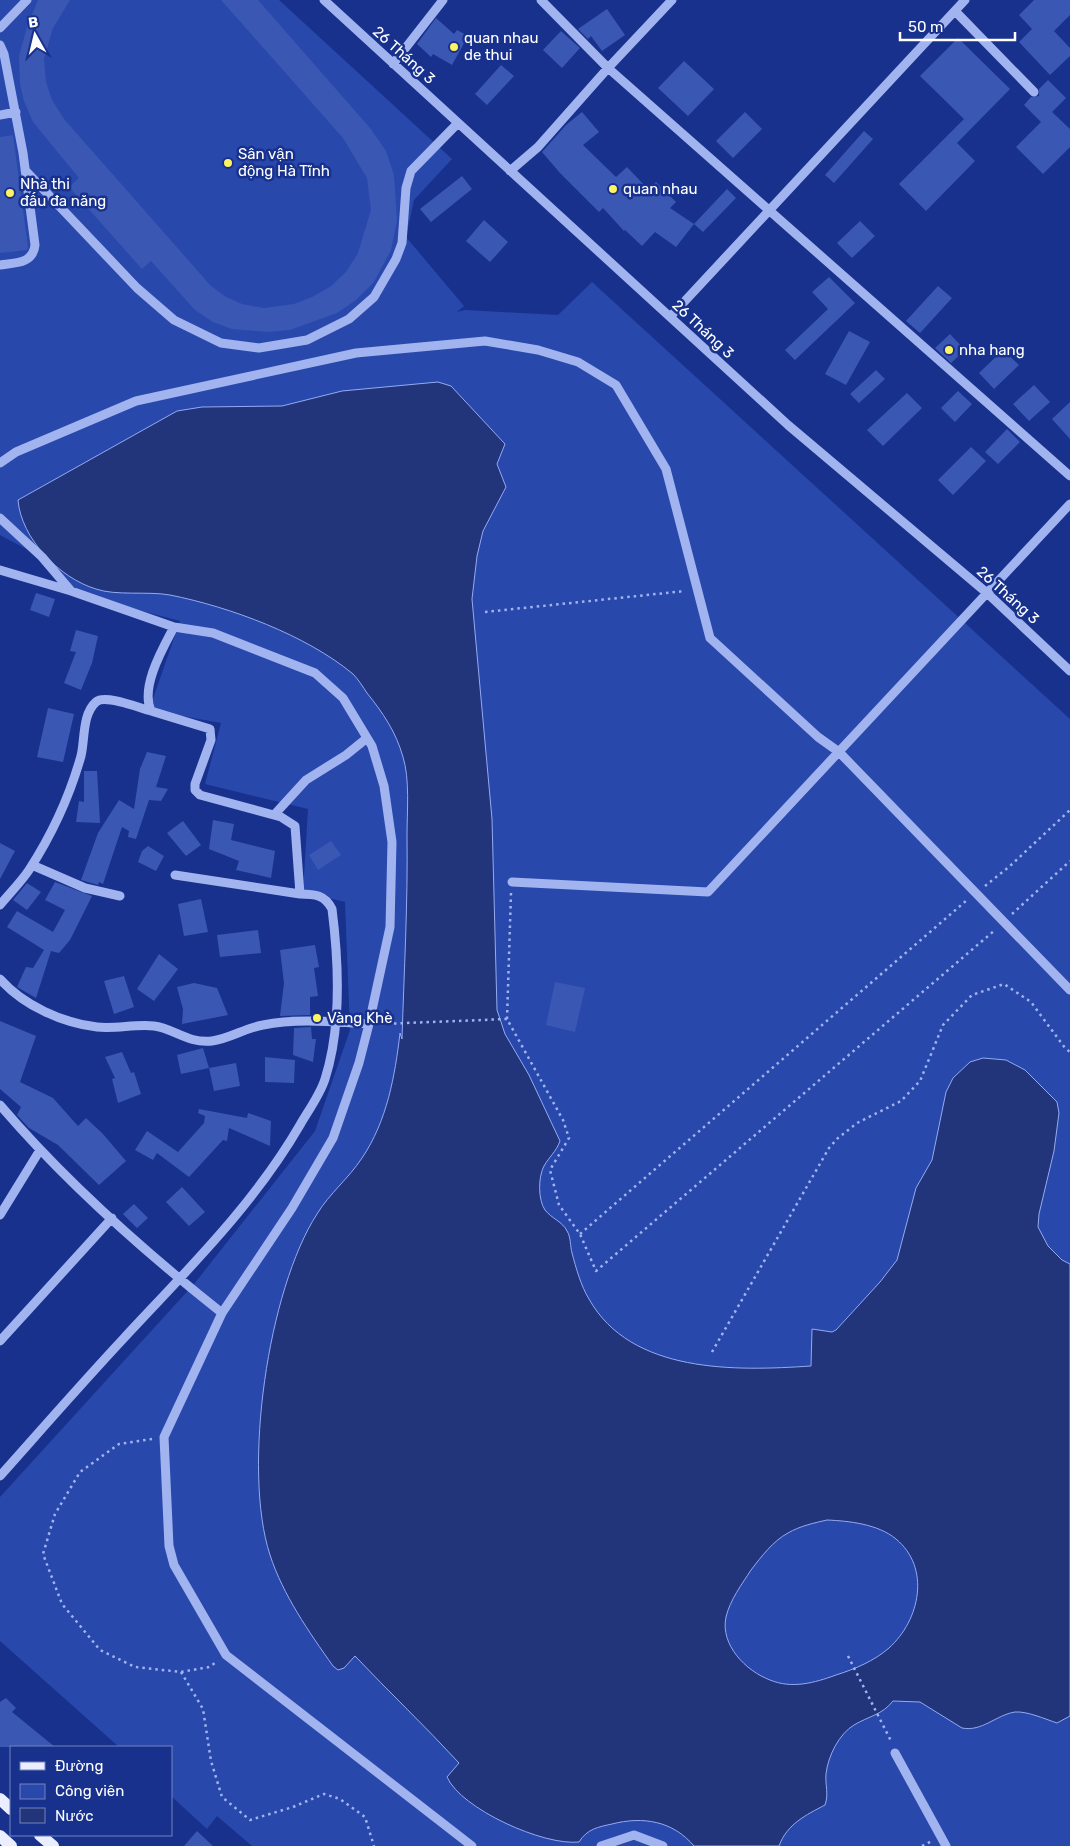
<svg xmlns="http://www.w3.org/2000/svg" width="1070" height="1846" viewBox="0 0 1070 1846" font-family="Rubik,sans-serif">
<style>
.green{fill:#2948ac}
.water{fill:#22357b;stroke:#94abf2;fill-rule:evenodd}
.building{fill:#3b57b4}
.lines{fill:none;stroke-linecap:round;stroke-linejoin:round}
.path{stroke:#a2b4ef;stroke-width:2.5;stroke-dasharray:2.5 4;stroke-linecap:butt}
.minor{stroke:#a2b4ef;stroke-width:9}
.major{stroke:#eaeeff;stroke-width:12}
.poi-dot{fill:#fff460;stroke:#17318d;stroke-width:2}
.labels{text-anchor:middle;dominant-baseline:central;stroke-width:5;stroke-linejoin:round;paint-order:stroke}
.poi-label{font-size:15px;fill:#fff;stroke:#17318d;text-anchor:start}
.street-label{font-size:15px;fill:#fff;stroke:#17318d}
</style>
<rect width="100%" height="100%" fill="#17318d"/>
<path class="green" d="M0,0H279L452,159L414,200L406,237L464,306L457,312L465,310L558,315L592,282L1070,719V1846H252L217,1816L207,1829L171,1796V1747H119L0,1641V1497L194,1284L315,1131L350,1030L345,902L303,892L308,809L205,784L221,723L149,710L180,621L81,595L30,551L0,535Z"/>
<path class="water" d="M438,382L451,386L505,444L497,464L506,487L483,531L477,556L472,599L492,819L497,1010L505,1034L529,1075L560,1141C556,1152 549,1157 544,1166C538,1177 538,1200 545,1210C551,1218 563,1222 567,1231C571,1237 570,1246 572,1253C576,1268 581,1286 589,1299C631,1374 736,1371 811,1366L812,1329L832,1332L836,1330L880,1282L897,1260L916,1188L932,1160L946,1092L953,1078L970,1062L983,1058L1006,1060L1025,1070L1057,1102L1059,1113L1054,1151L1039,1214L1038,1227L1048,1246L1062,1260L1070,1264V1716L1057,1723C1045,1719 1027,1711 1015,1712C996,1715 982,1732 962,1728L920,1702L893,1701C882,1715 869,1716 854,1725C839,1734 828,1756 826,1774C825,1785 829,1794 825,1805C806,1815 787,1824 779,1846H694C673,1821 643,1816 612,1824C598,1827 587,1829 579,1842C544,1846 461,1809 447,1777L459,1763C425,1726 389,1692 355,1656L344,1668L338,1670L333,1666C309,1632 283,1595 270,1555C242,1469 268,1290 317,1214C329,1194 349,1178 362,1158C387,1121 395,1076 400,1033L402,1039C404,971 408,904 407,835C407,812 410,779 403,757C396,732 383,713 367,693C363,687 358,679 353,674C306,635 230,607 170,595C148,591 116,596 96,589C59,578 21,538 18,500L177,411L202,407L282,406L342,391ZM827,1520C849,1521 878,1524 896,1539C931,1568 920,1620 889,1648C874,1661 855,1669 836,1675C814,1683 792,1689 770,1680C746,1671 720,1645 726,1617C730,1600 742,1584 751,1570C761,1557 773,1541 788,1533C800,1526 814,1523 827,1520Z"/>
<path class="building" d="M38,0H70L53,28L44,59L46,82L52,100L64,119L211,286L226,297L242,304L264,308L294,304L312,297L330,287L346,272L358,253L371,210L367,178L343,138L221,0H258L370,128L386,151L394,175L397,221L391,250L374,282L356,300L337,313L290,330L268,332L232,329L213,322L195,310L151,261L142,269L69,187L79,178L33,122L24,101L20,84L19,56L27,27Z
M1034,0H1070V15L1054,31L1070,48V56L1050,75L1019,42L1032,29L1019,15Z
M607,9L625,35L602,51L591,36L588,39L578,29Z
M436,18L454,34L457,30L468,36L452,65L433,54L431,57L417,44Z
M561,31L580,48L562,68L543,50Z
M958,38L1010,89L957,143L975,161L926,211L899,184L964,119L920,76Z
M684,61L714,89L688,116L658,88Z
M501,65L514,76L487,105L475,94Z
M1048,80L1066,98L1052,112L1070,129V147L1043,174L1016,147L1041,122L1024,105L1031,97L1039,96V89Z
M582,112L599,132L583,145L616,177L627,167L648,189L656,182L676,202L670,208L694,224L676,247L655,232L642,246L625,230L624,231L603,208L599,212L560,173L542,152L566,125Z
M745,112L762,129L733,158L716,141Z
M864,131L873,139L834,183L825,175Z
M13,135L28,247L27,250L0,253V137Z
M462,176L472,189L431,222L420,209Z
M727,189L736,198L703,232L694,224Z
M484,220L508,242L490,262L466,241Z
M860,221L875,236L852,258L837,243Z
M829,277L855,303L795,360L785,350L828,309L812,292Z
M938,286L952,298L920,333L906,321Z
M849,331L870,342L846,385L825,374Z
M950,334L965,350L951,363L935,348Z
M1003,350L1019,365L994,389L979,373Z
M876,370L885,379L859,403L850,394Z
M1034,385L1050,402L1029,421L1013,404Z
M958,391L972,404L955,422L941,408Z
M907,393L922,408L883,446L867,430Z
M1070,402V439L1052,419Z
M1007,429L1020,442L998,464L985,452Z
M971,447L986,461L953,495L938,480Z
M36,593L55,599L49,617L30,610Z
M76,630L98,636L92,663L81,690L64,683L76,652L70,651Z
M48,708L74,714L63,762L37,757Z
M147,752L166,756L156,787L168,789L161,801L149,800L136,839L128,837L129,831L122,827L103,884L99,882L98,885L81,880L98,833L119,800L134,809L140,769Z
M84,771H97L100,823L76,822L79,801L84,802Z
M213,820L234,824L231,840L275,851L271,878L236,870L239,861L209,849Z
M183,821L201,845L186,856L167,833Z
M331,841L341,855L318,870L309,855Z
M0,843L15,851L0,879Z
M148,846L164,856L156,871L138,862L142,851Z
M55,882L92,896L70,940L59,953L51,951L36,998L17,987L26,967L33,968L44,950L7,927L17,911L53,932L65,910L45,900Z
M27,883L41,892L27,910L13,900Z
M201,899L208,932L184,936L178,904Z
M258,930L261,953L220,957L217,935Z
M315,945L319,967L314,968L318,996L310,997V1015L280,1016L284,983L280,950Z
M159,954L178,969L154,1001L137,989Z
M124,976L134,1007L114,1014L104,981Z
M555,982L585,988L575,1032L546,1025Z
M194,983L217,988L228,1015L182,1024L183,1009L177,987Z
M0,1021L36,1036L20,1082L53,1098L78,1126L86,1118L103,1134L126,1161L99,1185L58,1145L29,1128L17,1115L21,1107L0,1089Z
M311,1027L312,1039H316L313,1062L293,1055L294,1028Z
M203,1048L209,1068L181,1074L177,1055Z
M122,1052L131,1073L134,1072L141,1094L118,1103L112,1079L115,1078L105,1057Z
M265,1057L295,1060L294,1083L265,1082Z
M236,1063L240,1086L214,1091L209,1068Z
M199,1109L247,1118L248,1113L271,1121L270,1146L229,1128L227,1141L223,1140L189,1177L157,1153L153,1160L135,1150L147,1131L178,1152L204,1123L205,1116L198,1113Z
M182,1187L205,1212L189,1226L166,1202Z
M134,1204L148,1218L137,1228L123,1214Z
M6,1698L16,1708L12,1712L55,1747H0V1702Z
M197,1831L213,1846H184Z"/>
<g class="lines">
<path class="path" d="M485,612L685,591
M985,886L1010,866L1070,810
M511,893L507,1019L563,1120L569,1138L550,1170L559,1205L580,1234L596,1271L995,930
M1012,914L1070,861
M381,1024L507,1019
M580,1234L967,900
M712,1352L829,1148L838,1138L857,1123L901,1101L920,1081L943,1025L972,995L1004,984L1031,1002L1065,1048L1070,1052
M152,1439L119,1444L80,1472L55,1514L43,1554L62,1604L100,1650L135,1667L181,1672L209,1667L218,1661
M848,1656L891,1741
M181,1672L203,1709L211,1761L222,1797L250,1820L293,1807L324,1794L340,1799L365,1817L374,1846
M922,1846L932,1841"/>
<path class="minor" d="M324,0L788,425L987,593L1070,671
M541,0L608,68L1070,476
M955,11L1034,92
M0,28L27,0
M0,45L4,54L23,153L35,245C33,264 15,263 0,265
M393,64L443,0
M0,115L16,112
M25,170L137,288L174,320L221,343L259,348L307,340L349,319L374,297L396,259L402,243L406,188L411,171L458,123
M510,171L538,147L608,68L672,0
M670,317L965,0
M0,463L16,452L136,401L356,353L485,341L538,350L578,362L616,385L666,469L710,638L818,737L839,752L1070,990
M0,518L42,557L71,591
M0,570L71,591L174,627L213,633L315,673L343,698L372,746L384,786L392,842L390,927L369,1024L359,1063L333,1138L292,1208L222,1313L164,1437L169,1546L174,1565L226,1655L472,1846
M274,815L306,780L346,755L367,738
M32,865L85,888L120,896
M175,875L300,894
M512,882L708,892L1070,504
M0,905C9,894 21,882 29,870C51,836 70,795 81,756C85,740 82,714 96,702C105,694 139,708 151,711
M0,979C23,1005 62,1023 97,1027C116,1029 135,1024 154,1026C173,1028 188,1044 212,1041C229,1039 245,1028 263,1025C297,1018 334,1022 369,1024
M0,1105C64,1180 145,1252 222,1313
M0,1215L40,1150
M0,1341L112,1218
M0,1476C41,1430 82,1383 124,1338C187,1270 253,1206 300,1125C308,1111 320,1095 325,1079C342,1026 339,964 332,909C325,895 315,894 300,894L295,826L281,817L200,795L195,790V784L211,740L210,729L151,711C140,687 163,648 174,627
M895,1753L946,1846
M601,1846L634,1835L663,1846"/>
<path class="major" d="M0,1799L11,1809
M40,1835L53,1846
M0,1836L11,1846"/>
</g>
<g class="poi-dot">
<circle cx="454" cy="47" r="5"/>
<circle cx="228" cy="163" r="5"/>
<circle cx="613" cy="189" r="5"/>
<circle cx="10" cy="193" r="5"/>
<circle cx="949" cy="350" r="5"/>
<circle cx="317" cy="1018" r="5"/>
</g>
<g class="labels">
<g class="poi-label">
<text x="464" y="38">quan nhau<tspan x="464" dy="17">de thui</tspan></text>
<text x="238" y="154">Sân vận<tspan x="238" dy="17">động Hà Tĩnh</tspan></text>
<text x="20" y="184">Nhà thi<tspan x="20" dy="17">đấu đa năng</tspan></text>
<text x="623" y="189">quan nhau</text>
<text x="959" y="350">nha hang</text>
<text x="327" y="1018">Vàng Khè</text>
</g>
<g class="street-label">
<text transform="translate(404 55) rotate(42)">26 Tháng 3</text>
<text transform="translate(703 329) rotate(43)">26 Tháng 3</text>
<text transform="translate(1008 595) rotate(42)">26 Tháng 3</text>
</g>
</g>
<rect x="10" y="1746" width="162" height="90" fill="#17318d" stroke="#7483bb"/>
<rect x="20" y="1762" width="25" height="8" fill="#eaeeff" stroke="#7483bb"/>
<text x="55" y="1771" font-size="15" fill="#ffffff">Đường</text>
<rect x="20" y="1784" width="25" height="15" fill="#2948ac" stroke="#7483bb"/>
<text x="55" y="1796" font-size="15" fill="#ffffff">Công viên</text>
<rect x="20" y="1808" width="25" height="15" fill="#22357b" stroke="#7483bb"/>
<text x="55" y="1821" font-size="15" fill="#ffffff">Nước</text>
<g transform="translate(35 35) rotate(352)" stroke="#17318d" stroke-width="4" paint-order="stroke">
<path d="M0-4L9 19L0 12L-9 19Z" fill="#ffffff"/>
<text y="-8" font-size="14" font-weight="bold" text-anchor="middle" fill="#ffffff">B</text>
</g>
<path d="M900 32v8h115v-8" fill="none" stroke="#ffffff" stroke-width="2.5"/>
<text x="908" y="32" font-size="15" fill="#ffffff" stroke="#17318d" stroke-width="4" paint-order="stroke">50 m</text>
</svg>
